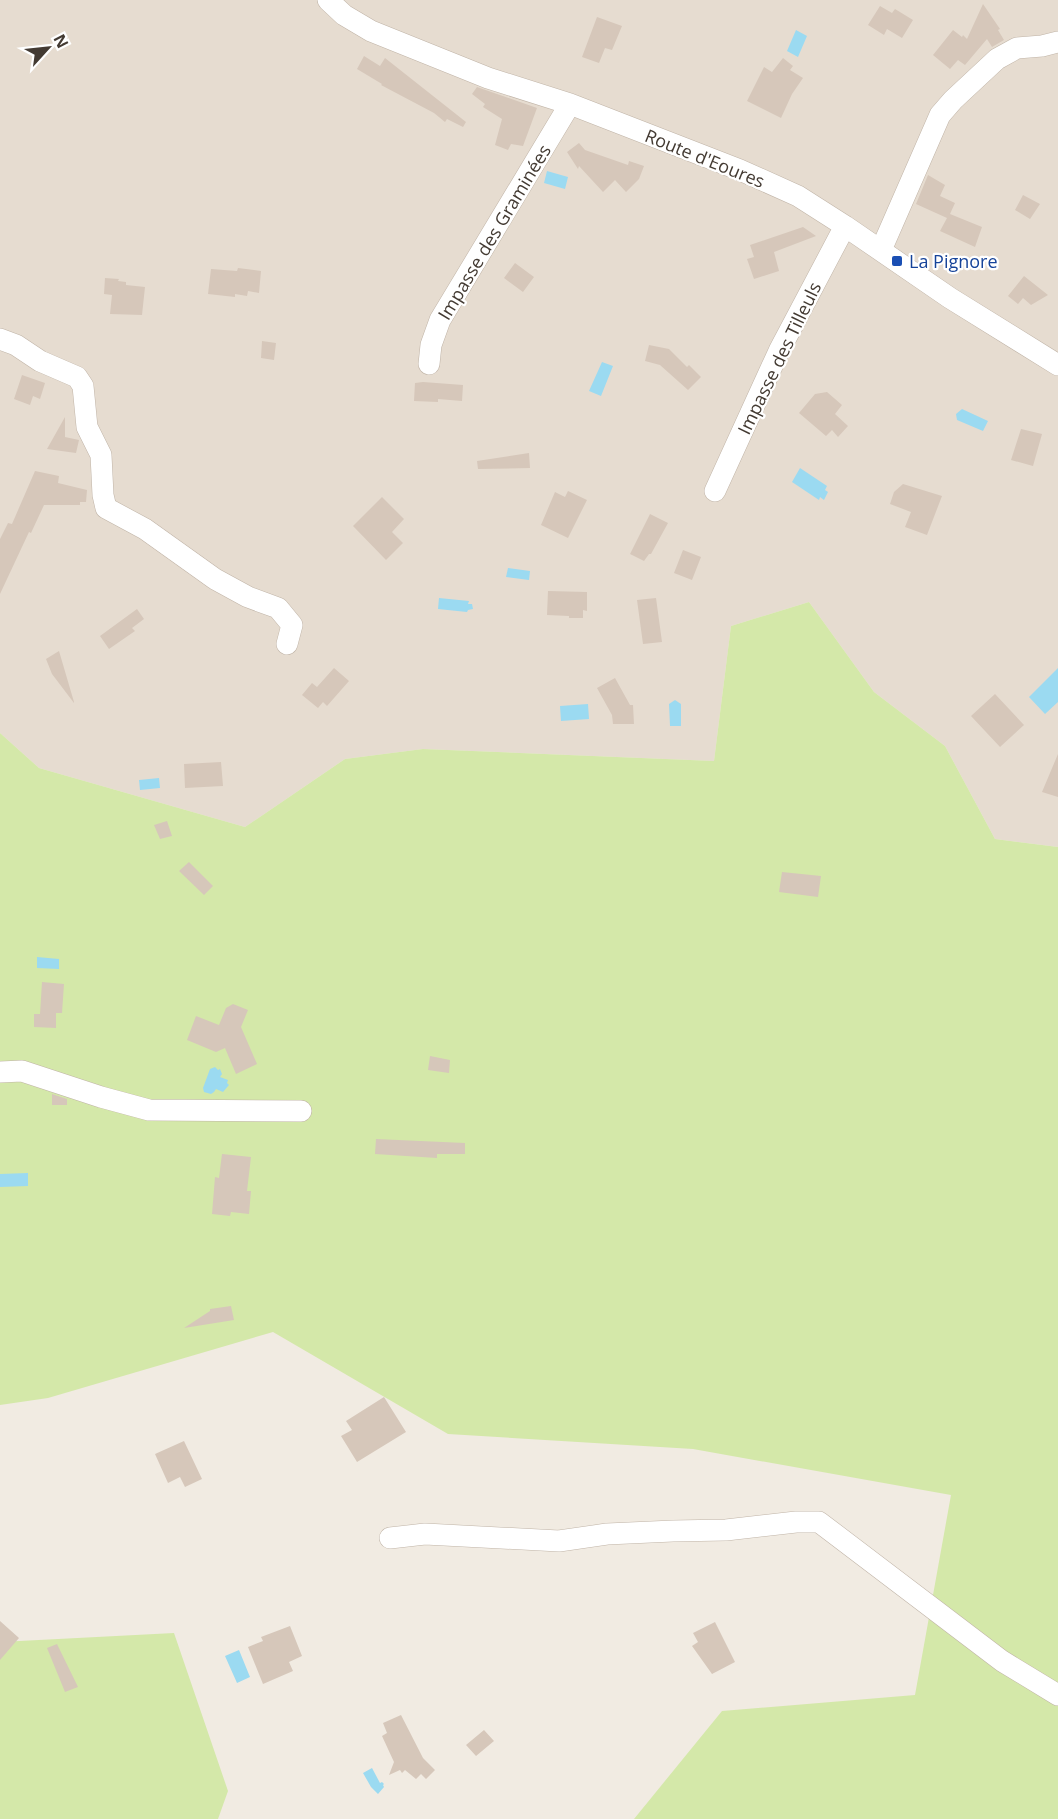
<svg xmlns="http://www.w3.org/2000/svg" width="1058" height="1819" viewBox="0 0 1058 1819" font-family="'Open Sans',sans-serif">
<style>
.residential{fill:#e6dcd0}
.green{fill:#d4e8a9}
.water{fill:#9bdaf1}
.building{fill:#d6c7ba}
.lines{fill:none;stroke-linecap:round;stroke-linejoin:round}
.minor-casing{stroke:#c0b4a7;stroke-width:22}
.minor{stroke:#fff;stroke-width:21}
.transit-dot{fill:#1a4fb4;stroke:#fff;stroke-width:2}
.labels{text-anchor:middle;dominant-baseline:central;stroke-width:4.5;stroke-linejoin:round;paint-order:stroke}
.street-label{font-size:18px;fill:#433a32;stroke:#fff}
.transit-label{font-size:18px;fill:#164399;stroke:#fff;text-anchor:start}
</style>
<rect width="100%" height="100%" fill="#f1ebe2"/>
<path class="residential" d="M0,0H1058V847L995,839L945,746L874,692L809,602L731,626L714,761L423,749L345,759L245,827L39,768L0,733Z"/>
<path class="green" d="M809,602L874,692L945,746L995,839L1058,847V1819H634L722,1711L915,1695L951,1495L693,1449L448,1434L273,1332L48,1398L0,1405V733L39,768L245,827L345,759L423,749L714,761L731,626Z
M174,1633L228,1791L218,1819H0V1642Z"/>
<path class="water" d="M796,30L807,36L798,57L787,51Z
M547,171L568,177L565,189L544,183Z
M602,362L613,366L601,396L589,391Z
M962,409L988,421L983,431L957,420L956,414Z
M800,468L827,486L825,490L828,492L824,500L820,497L819,500L792,482Z
M508,568L530,571L529,580L506,577Z
M439,598L469,601L468,604H472L473,609L468,610L467,612L438,609Z
M1058,668V702L1045,714L1029,697Z
M675,700L681,704V726H670L669,704Z
M588,704L589,719L561,721L560,706Z
M159,778L160,788L140,790L139,780Z
M37,957L59,959V969L37,968Z
M215,1067L218,1070L220,1069L222,1074L220,1077L228,1080L227,1083L229,1085L223,1092L216,1089L214,1092L211,1094L204,1092L203,1088L210,1069Z
M28,1173V1186L0,1187V1174Z
M239,1650L250,1677L237,1683L225,1656Z
M372,1768L380,1783L382,1782L384,1784L383,1785L384,1787L378,1794L371,1787L363,1773Z"/>
<path class="building" d="M983,4L1000,29L998,30L1004,40L992,47L987,39L965,65L958,60L950,69L933,55L953,30L962,37L963,35L967,39Z
M880,6L892,13L895,9L913,20L902,38L887,29L884,35L868,25Z
M597,17L622,26L612,50L605,48L599,63L582,57Z
M364,56L380,66L385,58L466,122L463,127L447,119L445,122L434,113L381,85L382,84L357,69Z
M783,58L793,66L790,70L803,78L792,94L781,118L747,101L764,67L772,72Z
M477,87L537,108L523,146L511,144L508,150L495,145L502,119L483,107L485,104L472,94Z
M579,143L585,150L628,165L629,161L644,166L639,179L626,192L615,180L603,192L579,166L578,169L567,152Z
M928,175L945,185L940,196L955,203L950,214L982,227L975,247L940,231L947,218L916,204Z
M1023,195L1040,204L1030,219L1015,210Z
M803,227L816,236L774,252L779,271L754,279L747,259L754,257L750,245Z
M515,263L534,277L523,292L504,278Z
M238,268L261,271L259,293L248,291L247,296L235,294V297L208,294L211,269L237,271Z
M1024,276L1048,295L1031,305L1023,298L1018,304L1008,296Z
M105,278L119,279L118,281L126,282V285L145,287L142,315L110,314L112,295L104,294Z
M262,341L276,343L274,360L261,358Z
M649,345L669,349L687,367L689,365L701,377L688,390L660,365L645,361Z
M22,375L45,383L40,399L33,396L30,405L14,399Z
M423,382L463,385L462,401L438,399V402L414,401L415,383Z
M827,392L842,405L835,414L848,426L838,437L832,430L826,436L799,413L815,394Z
M65,417V437L79,440L76,453L47,449Z
M1021,429L1042,434L1033,466L1011,460Z
M529,453L530,468L478,469L477,461Z
M35,471L59,476L58,483L87,490L86,502H80V505H44L31,533L29,532L0,594V539L8,523L12,524Z
M903,484L942,496L927,535L905,527L911,512L890,504L894,492Z
M568,491L587,500L568,538L541,525L555,492L565,497Z
M382,497L404,519L392,532L403,543L386,560L353,526Z
M650,514L668,523L651,554H649L644,561L630,554Z
M683,550L701,557L692,580L674,573Z
M548,591L587,592V611L583,610V618H569V616L547,615Z
M656,598L662,642L643,644L637,600Z
M137,609L144,619L132,628L135,631L109,649L100,636Z
M59,651L74,702V703L52,674L46,659Z
M334,668L349,681L327,706L323,702L318,708L302,695L312,683L317,687Z
M615,678L630,705H633L634,724H613L612,715L597,688Z
M995,694L1024,725L1000,747L971,716Z
M1058,754V797L1042,792Z
M221,762L223,786L185,788L184,764Z
M167,821L172,836L160,839L154,825Z
M189,862L213,886L204,895L179,871Z
M782,872L821,876L818,897L779,892Z
M42,982L64,984L62,1013H56V1028L34,1027V1014H40Z
M233,1004L248,1010L241,1027L257,1064L236,1074L225,1048L216,1052L187,1040L196,1016L219,1025L226,1008Z
M430,1056L450,1060L449,1073L428,1070Z
M52,1094L67,1099V1105H52Z
M376,1139L465,1143V1154H437V1158L375,1154Z
M222,1154L251,1157L247,1191H251L249,1214L231,1212L230,1216L212,1214L215,1177L219,1178Z
M231,1306L234,1320L184,1328L210,1311V1309Z
M384,1397L406,1432L357,1462L341,1436L352,1430L346,1421Z
M184,1441L202,1479L185,1487L180,1477L168,1483L155,1454Z
M0,1621L19,1638L0,1660Z
M715,1622L735,1662L712,1674L692,1646L698,1642L693,1633Z
M290,1626L302,1656L289,1662L293,1671L263,1684L248,1647L263,1641L261,1637Z
M57,1644L78,1687L65,1692L47,1648Z
M401,1715L423,1758L435,1770L426,1779L421,1774L416,1779L405,1770L402,1773L400,1770L389,1775L394,1762L382,1736L387,1733L383,1723Z
M484,1730L494,1741L476,1756L466,1745Z"/>
<g class="lines">
<defs>
<path id="minor" d="M328,0L344,15L371,31L488,78L570,104L740,170L798,196L845,226L950,298L1058,365
M881,250L940,115L953,100L997,59L1017,48L1042,46L1058,42
M0,339L16,345L40,361L77,377L83,386L87,427L101,455L103,495L106,508L145,529L215,579L248,597L278,608L292,625L287,644
M429,364L431,345L440,320L570,104
M715,491L779,351L845,226
M0,1072L22,1071L101,1097L149,1110L301,1111
M390,1538L425,1534L559,1541L607,1534L673,1531L726,1530L796,1522H819L1002,1661L1058,1695"/>
</defs>
<use href="#minor" class="minor-casing"/>
<use href="#minor" class="minor"/>
</g>
<rect class="transit-dot" x="891" y="255" width="12" height="12" rx="3"/>
<g class="labels">
<g class="street-label">
<text transform="translate(705 158) rotate(22)">Route d'Eoures</text>
<text transform="translate(494 232) rotate(-59)">Impasse des Graminées</text>
<text transform="translate(779 358) rotate(-64)">Impasse des Tilleuls</text>
</g>
<g class="transit-label">
<text x="909" y="261">La Pignore</text>
</g>
</g>
<g transform="translate(48 48) rotate(63)" stroke="#ffffff" stroke-width="4.5" paint-order="stroke">
<path d="M0-4.5L10 22L0 15L-10 22Z" fill="#433a32"/>
<text y="-9" font-size="16" font-weight="bold" text-anchor="middle" fill="#433a32">N</text>
</g>
</svg>
